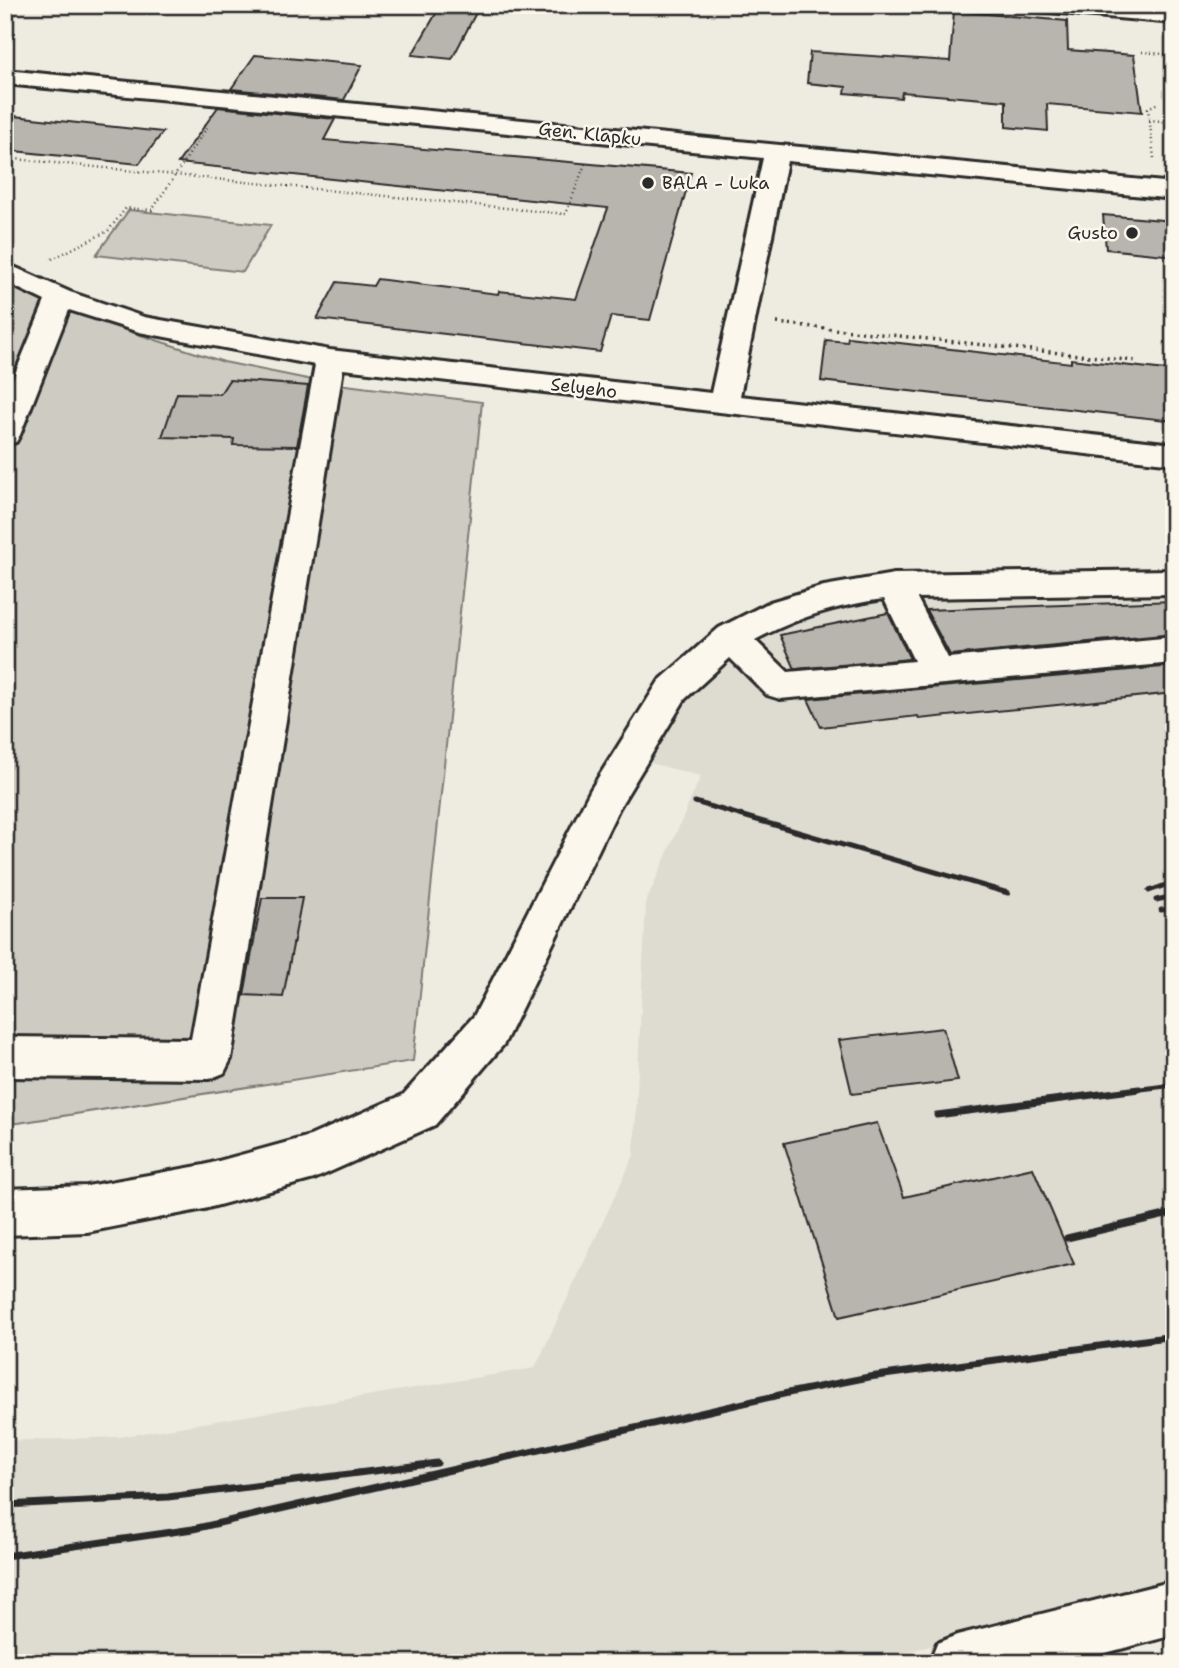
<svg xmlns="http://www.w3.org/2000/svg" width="1179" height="1668" viewBox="0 0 1179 1668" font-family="'Shantell Sans',sans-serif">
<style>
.built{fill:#dedbd1}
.green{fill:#cecbc2;stroke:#7c7b76;stroke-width:2}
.building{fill:#b8b5ae;stroke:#2b2b2b;stroke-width:2}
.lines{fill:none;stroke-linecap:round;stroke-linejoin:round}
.minor-casing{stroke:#2b2b2b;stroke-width:6}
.path-far1{stroke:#2b2b2b;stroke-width:2.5;stroke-dasharray:1 3.5;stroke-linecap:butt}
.path{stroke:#2b2b2b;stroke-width:3.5;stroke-dasharray:2 4.5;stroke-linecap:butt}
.minor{fill:#fbf7ec;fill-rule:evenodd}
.rail-far1{stroke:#2b2b2b;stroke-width:5}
.rail{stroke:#2b2b2b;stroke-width:7}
.poi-dot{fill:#2b2b2b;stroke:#fbf7ec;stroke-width:2.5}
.labels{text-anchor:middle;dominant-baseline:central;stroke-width:5;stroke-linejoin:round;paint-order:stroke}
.far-street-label{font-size:18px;fill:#2b2b2b;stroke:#fbf7ec}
.far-poi-label{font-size:18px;fill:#2b2b2b;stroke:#fbf7ec;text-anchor:start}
</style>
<rect width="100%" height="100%" fill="#eeebe0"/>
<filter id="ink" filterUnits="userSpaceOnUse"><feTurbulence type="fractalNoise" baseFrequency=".0143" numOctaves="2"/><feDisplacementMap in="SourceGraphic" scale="14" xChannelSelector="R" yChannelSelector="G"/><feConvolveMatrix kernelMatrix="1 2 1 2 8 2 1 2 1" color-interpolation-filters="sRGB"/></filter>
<g filter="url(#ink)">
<path class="built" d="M1174,589V1585L862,1663H5V1441L119,1437L535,1368L634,1155L646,902L701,776L646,762L680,694L778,623L866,595Z"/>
<path class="green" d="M129,210L271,225L243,272L96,255Z
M5,284L60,309L224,362L322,382L482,402L413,1061L5,1125Z"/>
<path class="building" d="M441,5H480L452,59L412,55Z
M954,11L1067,21L1068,50L1134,55L1142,112L1047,104L1048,131L1006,127V101L902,92L901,98L845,93L846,87L807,83L810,52L950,61Z
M255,55L362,65L344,100L231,89Z
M218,107L335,119L324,140L691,173L650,320L611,316L600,352L317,319L337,282L373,286L377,279L498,294L499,291L576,299L608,208L178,163Z
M5,115L87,124L163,132L139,164L5,150Z
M1103,215L1174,221V256L1106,249Z
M848,337L1071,363V359L1174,371V421L821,381L826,340L847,342Z
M229,380L308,386L297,446L233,445L234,439L162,437L177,393L220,394Z
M1174,601V634L950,655L926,610Z
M888,613L910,659L795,669L780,635Z
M1174,666V693L919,719L918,716L821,727L808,699Z
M262,898H302L283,997L244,995Z
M943,1028L958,1081L852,1094L839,1040Z
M877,1123L904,1197L1033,1168L1074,1264L839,1317L784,1143Z"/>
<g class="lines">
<defs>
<path id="minor" d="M1028,5H1114L1174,11V23L1038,11L1030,10Z
M5,70L1174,183V199L787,161L740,396L1174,444V464L343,369L231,1059L224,1073L209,1079L5,1077V1037L191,1039L315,365L139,332L69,310L20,435L16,442L5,445V398L45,301L5,282V263L70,292L144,317L330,350L711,393L763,158L5,84Z
M1174,570V594L917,598L948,658L1174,637V663L780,699L767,695L730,658L685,699L619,808L504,1044L435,1125L314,1179L204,1209L87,1232L5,1235V1189L87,1186L204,1165L310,1136L403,1095L474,1016L591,789L659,681L719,628L770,602L824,586L894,574ZM884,599L914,661L788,672L755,640C799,617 834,606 884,599Z
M1174,1581V1635L1067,1663H929L937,1643L957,1635Z"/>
</defs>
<use href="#minor" class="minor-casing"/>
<path class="path-far1" d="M1142,52L1174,55
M1149,120L1174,122
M5,158L566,214L585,164
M1154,158L1148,108L1158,103
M52,259L108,231L126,208L152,210L208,126"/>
<path class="path" d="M777,323L1136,361"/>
<use href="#minor" class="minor"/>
<path class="rail-far1" d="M695,802L1008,893
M1149,891L1174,882
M1156,900L1174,896
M1161,910L1174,909
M1125,1091L1174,1085"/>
<path class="rail" d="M937,1115L1139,1089
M1067,1238L1174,1213
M5,1505L168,1497L437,1463
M5,1556L193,1529L788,1393L869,1377L1174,1336"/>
</g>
</g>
<g class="poi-dot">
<circle cx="648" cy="183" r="7"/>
<circle cx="1132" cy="233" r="7"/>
</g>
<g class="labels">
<g class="far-street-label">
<text transform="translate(590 134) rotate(6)">Gen. Klapku</text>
<text transform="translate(584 388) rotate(7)">Selyeho</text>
</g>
<g class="far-poi-label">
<text x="662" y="183">BALA - Luka</text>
<text x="1118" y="233" text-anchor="end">Gusto</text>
</g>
</g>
<rect width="1179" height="1668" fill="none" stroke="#fbf7ec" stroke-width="28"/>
<rect x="14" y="14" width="1151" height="1640" fill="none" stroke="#2b2b2b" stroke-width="2.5" filter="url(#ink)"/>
</svg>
